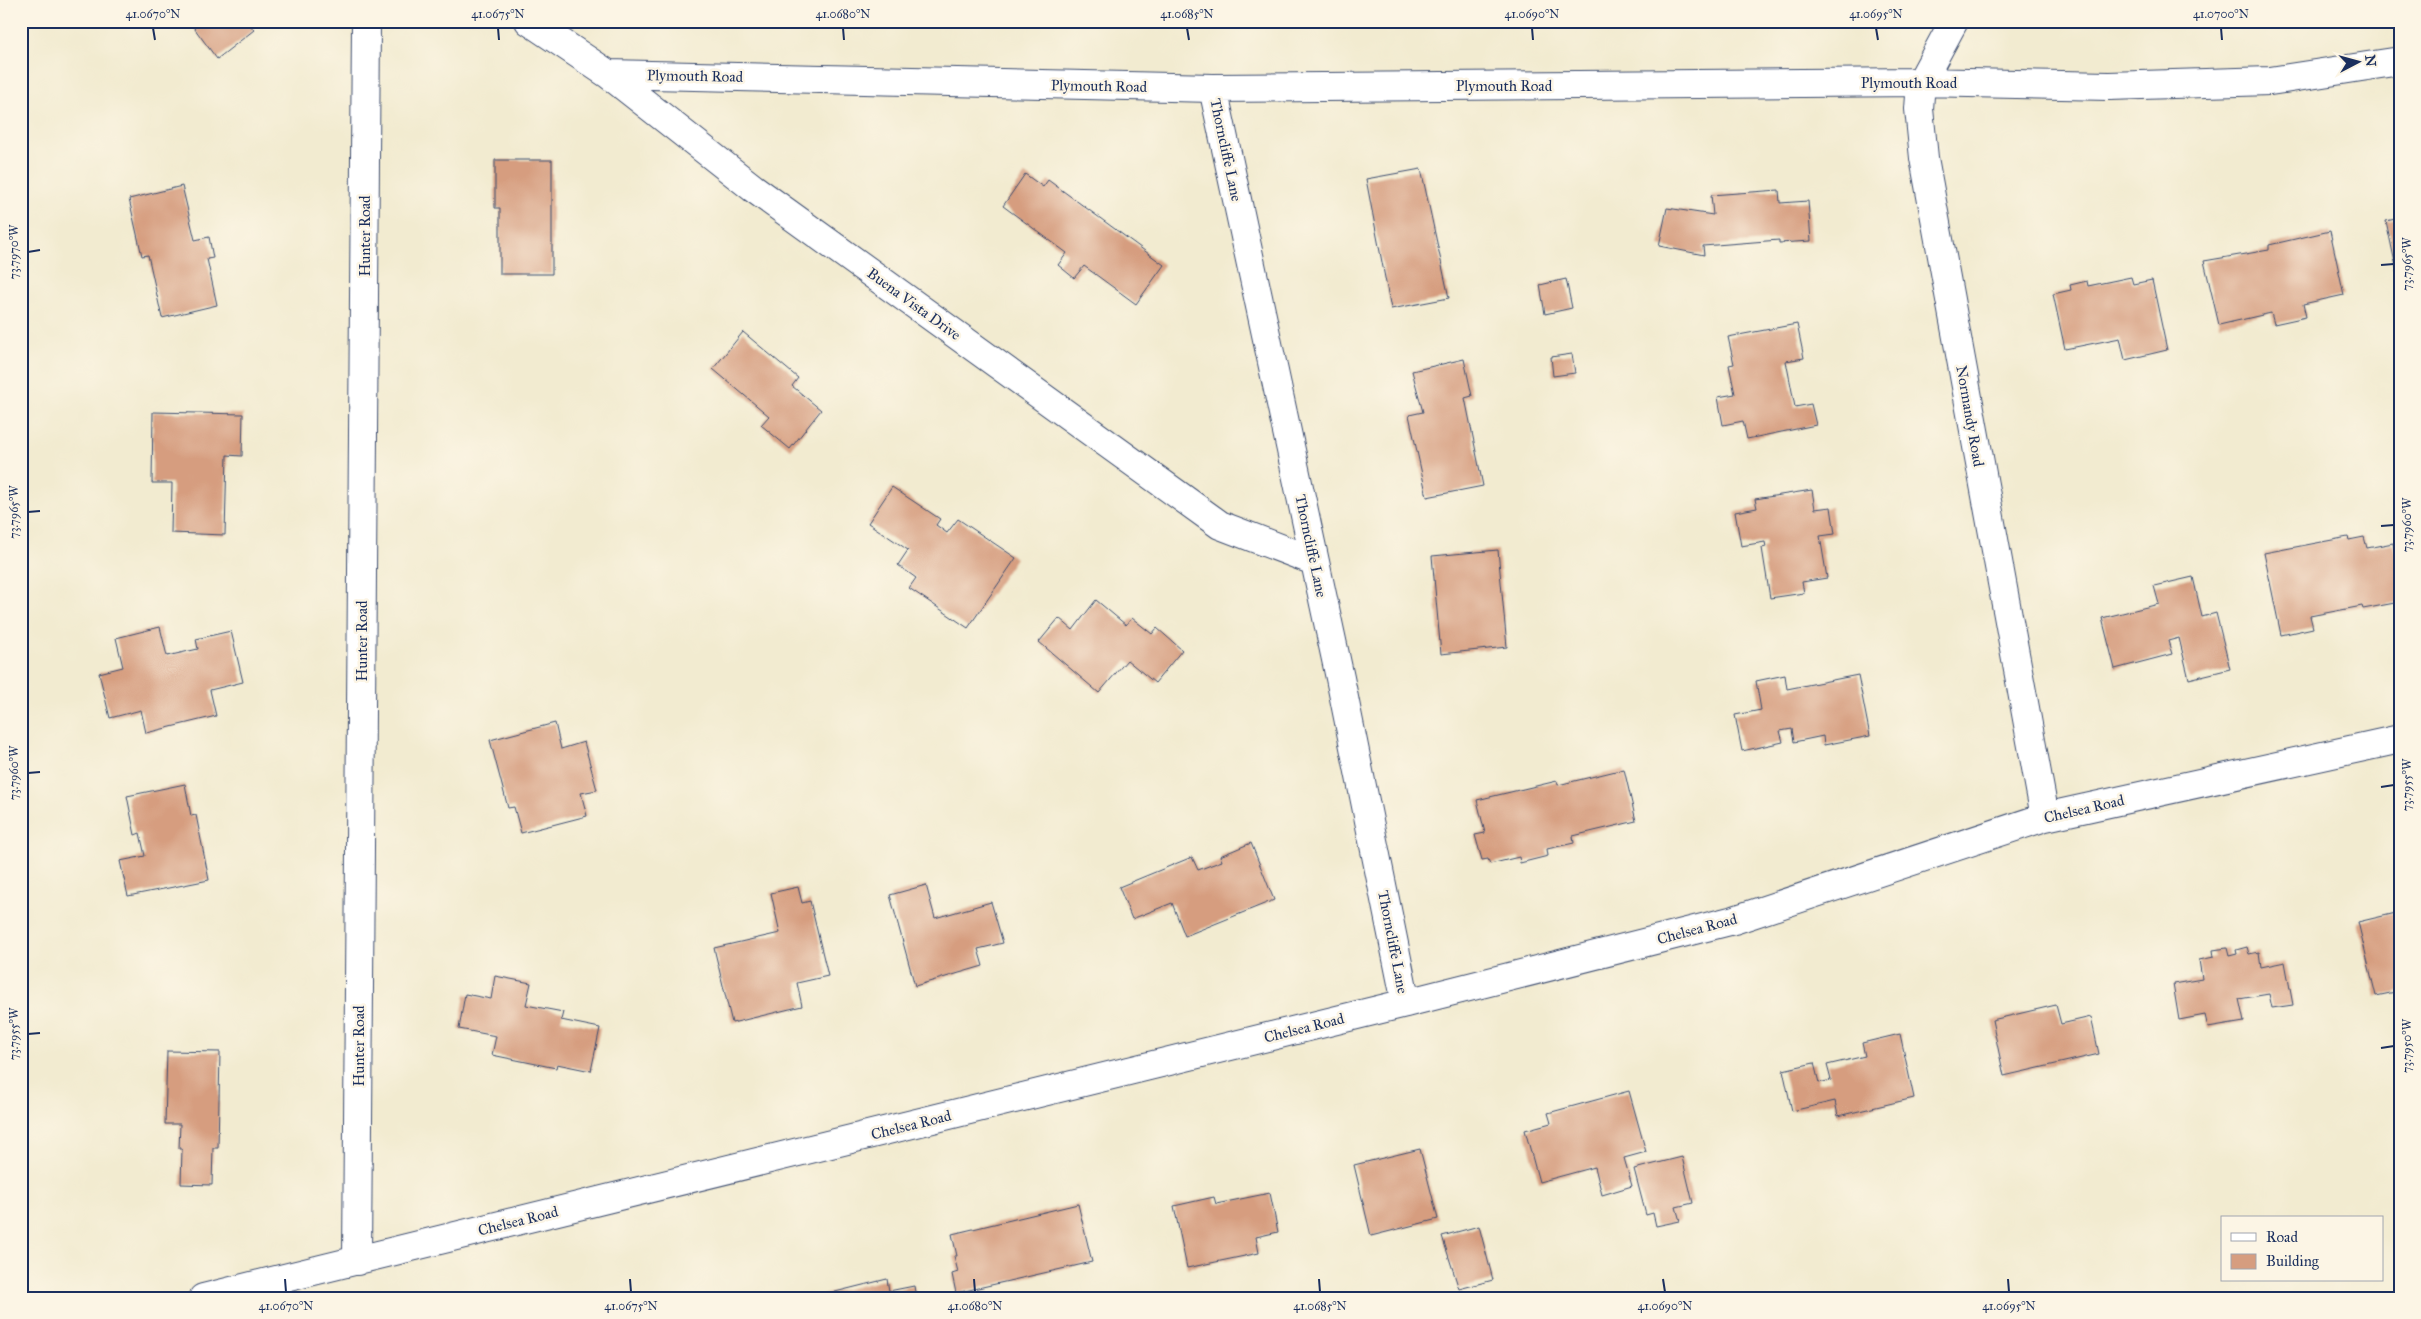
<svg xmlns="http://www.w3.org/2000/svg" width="2421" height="1319" viewBox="0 0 2421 1319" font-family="'IM FELL Great Primer',serif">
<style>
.building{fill:#d69d7f}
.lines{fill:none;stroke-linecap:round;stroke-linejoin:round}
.minor-casing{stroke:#3b4b6f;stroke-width:30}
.minor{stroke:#fff;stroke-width:28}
.ticks{fill:none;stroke:#1b2f5e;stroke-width:2}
.labels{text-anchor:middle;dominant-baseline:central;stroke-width:5;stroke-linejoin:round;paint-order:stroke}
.street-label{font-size:15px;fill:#1b2f5e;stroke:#fcf5e5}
.neatline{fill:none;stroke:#1b2f5e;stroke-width:2}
.ticks-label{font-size:12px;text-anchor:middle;fill:#1b2f5e}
</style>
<rect width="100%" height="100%" fill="#fcf5e5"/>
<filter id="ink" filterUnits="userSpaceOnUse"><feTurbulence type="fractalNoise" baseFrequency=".02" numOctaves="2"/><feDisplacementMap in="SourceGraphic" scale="10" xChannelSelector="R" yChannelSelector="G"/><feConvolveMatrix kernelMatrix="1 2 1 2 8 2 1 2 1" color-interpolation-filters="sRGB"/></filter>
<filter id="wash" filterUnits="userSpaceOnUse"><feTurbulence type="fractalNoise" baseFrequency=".0096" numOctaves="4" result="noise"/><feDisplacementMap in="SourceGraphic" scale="20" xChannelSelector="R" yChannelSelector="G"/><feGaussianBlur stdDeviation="1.12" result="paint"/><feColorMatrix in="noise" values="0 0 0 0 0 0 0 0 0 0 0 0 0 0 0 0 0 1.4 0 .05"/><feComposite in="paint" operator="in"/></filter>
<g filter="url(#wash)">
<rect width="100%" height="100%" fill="#f2ebd0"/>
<g id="blocks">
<path class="building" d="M189,21H247L254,30L217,59Z
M495,160H552V274H500V208H495Z
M1421,169L1449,298L1391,309L1366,179Z
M1025,174L1043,187L1048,180L1164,265L1136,304L1084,266L1074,278L1058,265L1067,253L1003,206Z
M182,186L195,240L209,237L213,258L207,259L217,305L162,318L148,255L142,256L129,199Z
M1779,190L1780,203L1808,201L1811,241L1779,243V240L1703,246L1704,255L1659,246L1667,208L1713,215L1711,195Z
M2400,218V281H2399L2386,221Z
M2330,231L2344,295L2303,304L2306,317L2274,324L2271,313L2219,325L2204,261L2269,250V245Z
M2131,277L2133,284L2152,280L2167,350L2125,360L2120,338L2065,349L2053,294L2071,290L2070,285L2087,281L2088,286Z
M1566,279L1572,308L1545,314L1540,285Z
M1797,324L1804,358L1786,361L1795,407L1811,404L1816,425L1747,439L1743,421L1723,425L1718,397L1735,394L1729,365L1734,364L1728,337Z
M743,332L798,378L792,386L821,410L790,449L761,425L769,416L713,369Z
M1572,354L1575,373L1553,376L1551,357Z
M1464,359L1472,396L1465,398L1483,486L1427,497L1409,415L1423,412L1412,371Z
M153,412L243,414L242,456L227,455L225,535L171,533L172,483H152Z
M892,487L940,519L936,525L947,533L958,519L1016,558L968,628L909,588L916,578L898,565L908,550L868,523Z
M1812,490L1815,509L1831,507L1835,534L1820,536L1827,578L1802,582L1804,593L1770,598L1762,548L1766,547L1765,542L1741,546L1735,512L1757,508L1755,499Z
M2348,537L2349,540L2364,537L2367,548L2393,543L2400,576V602L2363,609L2362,606L2310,616L2313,628L2281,635L2264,553Z
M1498,550L1507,647L1441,654L1432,556Z
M2193,577L2202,617L2216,613L2230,669L2189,679L2179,638L2168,641L2172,654L2115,669L2102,618L2159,604L2154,586Z
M1096,600L1126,625L1132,618L1152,634L1157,628L1182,650L1155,683L1127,660L1099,693L1039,642L1059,618L1073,630Z
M160,627L167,656L198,649L196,639L231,631L243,682L210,690L216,716L146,733L141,710L110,718L99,673L123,667L116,638Z
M1785,675L1787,689L1858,675L1870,736L1824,745L1823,736L1794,742L1792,729L1780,731L1783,742L1742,751L1735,715L1761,710L1756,681Z
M555,723L561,749L584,742L597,790L581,793L587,816L521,833L514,807L508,808L490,740Z
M1624,769L1636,821L1573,836L1574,843L1547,849L1548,856L1520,863L1519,857L1490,864L1488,859L1482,860L1475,835L1485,833L1477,800L1557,781L1558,785Z
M185,784L191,816L196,815L209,880L128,896L120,861L145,856L140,833L135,835L127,796Z
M1251,843L1274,900L1185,936L1172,903L1132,919L1119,887L1192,857L1198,870L1222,861L1220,856Z
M926,885L935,918L991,902L1003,943L978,949L983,966L915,986L890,895Z
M798,887L802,903L810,901L828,976L797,983L802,1006L732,1023L714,948L780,933L771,893Z
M2400,912V991L2376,996L2358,922Z
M2247,947L2249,954L2259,952L2261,967L2285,962L2293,1005L2272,1008L2269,994L2239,999L2244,1022L2208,1028L2205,1015L2179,1020L2173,984L2202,979L2199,960L2214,957L2213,950L2227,948L2229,956L2237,954L2236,950Z
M495,976L531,983L526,1005L563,1012L561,1020L600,1028L591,1071L557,1064L556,1068L492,1055L496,1036L459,1029L465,994L491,999Z
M2056,1005L2061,1024L2091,1017L2099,1054L2004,1076L1992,1020Z
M1900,1034L1914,1098L1838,1116L1835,1101L1792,1111L1783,1070L1814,1063L1819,1083L1831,1080L1827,1065L1865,1056L1862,1043Z
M167,1051L220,1052L218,1148H213L212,1185L181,1184L182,1149H179L180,1124H165Z
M1629,1091L1646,1152L1624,1158L1632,1186L1602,1195L1595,1167L1539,1182L1525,1130L1551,1123L1548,1113Z
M1420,1149L1438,1219L1371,1236L1354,1165Z
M1682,1157L1693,1203L1676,1207L1680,1221L1656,1226L1653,1213L1646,1215L1634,1169Z
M1270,1193L1278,1232L1256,1237L1259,1253L1187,1268L1174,1206L1214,1197L1216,1204Z
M1078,1204L1092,1262L956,1293L952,1274L958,1272L954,1256H957L952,1234Z
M1479,1226L1493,1280L1459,1289L1442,1236Z
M887,1279L889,1291L914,1286L916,1298H819V1296Z"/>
</g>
</g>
<g filter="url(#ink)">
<use href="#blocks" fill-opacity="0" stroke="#3b4b6f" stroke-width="1"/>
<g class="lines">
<defs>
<path id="minor" d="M529,21L608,74L753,188L1220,525L1314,561
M1954,21L1921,82L1919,109L1924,158L2045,817
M608,74L1213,88L1921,82L2109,86L2270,81L2400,61
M1213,88L1340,678L1406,1003
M357,1261L366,21
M203,1298L1406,1003L1734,920L2045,817L2400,739"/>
</defs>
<use href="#minor" class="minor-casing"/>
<use href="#minor" class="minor"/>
</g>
</g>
<path class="ticks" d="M153,28L155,40M498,28L499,40M843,28L844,40M1187,28L1189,40M1532,28L1533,40M1876,28L1878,40M2221,28L2222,40M28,252L40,250M2381,265L2394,264M28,512L40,511M2381,526L2394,525M28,773L40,772M2381,787L2394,785M28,1034L40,1033M2381,1048L2394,1046M285,1279L286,1292M630,1279L631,1292M974,1279L975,1292M1319,1279L1320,1292M1663,1279L1665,1292M2008,1279L2009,1292"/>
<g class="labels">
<g class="street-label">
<text transform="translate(695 76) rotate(1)">Plymouth Road</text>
<text x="1909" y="83">Plymouth Road</text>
<text transform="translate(1099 86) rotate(1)">Plymouth Road</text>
<text x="1504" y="86">Plymouth Road</text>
<text transform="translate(1226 150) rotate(78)">Thorncliffe Lane</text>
<text transform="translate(365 236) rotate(-90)">Hunter Road</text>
<text transform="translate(914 304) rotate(36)">Buena Vista Drive</text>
<text transform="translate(1970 416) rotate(80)">Normandy Road</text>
<text transform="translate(1311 546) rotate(78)">Thorncliffe Lane</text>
<text transform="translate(362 641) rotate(-90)">Hunter Road</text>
<text transform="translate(2084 809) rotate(-13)">Chelsea Road</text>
<text transform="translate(1697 929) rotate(-15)">Chelsea Road</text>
<text transform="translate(1393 942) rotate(79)">Thorncliffe Lane</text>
<text transform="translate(1304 1028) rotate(-14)">Chelsea Road</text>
<text transform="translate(359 1046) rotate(-90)">Hunter Road</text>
<text transform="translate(911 1125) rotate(-14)">Chelsea Road</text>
<text transform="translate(518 1221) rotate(-14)">Chelsea Road</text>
</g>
</g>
<rect width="2421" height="1319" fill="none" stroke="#fcf5e5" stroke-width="55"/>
<rect x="2221" y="1216" width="162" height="65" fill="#fcf5e5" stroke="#a2a6af"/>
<rect x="2231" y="1233" width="25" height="8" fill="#ffffff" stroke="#a2a6af"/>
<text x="2266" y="1242" font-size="15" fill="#1b2f5e">Road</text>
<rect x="2231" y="1254" width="25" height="15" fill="#d69d7f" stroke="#a2a6af"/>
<text x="2266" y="1266" font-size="15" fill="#1b2f5e">Building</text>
<g transform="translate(2358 62) rotate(84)" stroke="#fcf5e5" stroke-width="4" paint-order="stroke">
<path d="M0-4L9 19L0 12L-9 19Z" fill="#1b2f5e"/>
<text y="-8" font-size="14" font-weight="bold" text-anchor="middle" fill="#1b2f5e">N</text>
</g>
<rect x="28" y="28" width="2366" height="1264" class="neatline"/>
<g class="ticks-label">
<text x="153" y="18">41.0670°N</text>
<text x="498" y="18">41.0675°N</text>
<text x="843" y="18">41.0680°N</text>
<text x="1187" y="18">41.0685°N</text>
<text x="1532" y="18">41.0690°N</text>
<text x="1876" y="18">41.0695°N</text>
<text x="2221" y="18">41.0700°N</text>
<text transform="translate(14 252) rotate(-90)" y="4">73.7970°W</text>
<text transform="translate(2407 264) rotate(-90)" y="4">73.7965°W</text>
<text transform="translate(14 512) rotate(-90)" y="4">73.7965°W</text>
<text transform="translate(2407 525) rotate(-90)" y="4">73.7960°W</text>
<text transform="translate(14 773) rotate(-90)" y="4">73.7960°W</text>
<text transform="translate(2407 785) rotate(-90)" y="4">73.7955°W</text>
<text transform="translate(14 1034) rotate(-90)" y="4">73.7955°W</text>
<text transform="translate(2407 1046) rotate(-90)" y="4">73.7950°W</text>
<text x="286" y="1310">41.0670°N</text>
<text x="631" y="1310">41.0675°N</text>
<text x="975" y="1310">41.0680°N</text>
<text x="1320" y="1310">41.0685°N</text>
<text x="1665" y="1310">41.0690°N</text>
<text x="2009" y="1310">41.0695°N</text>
</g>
</svg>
